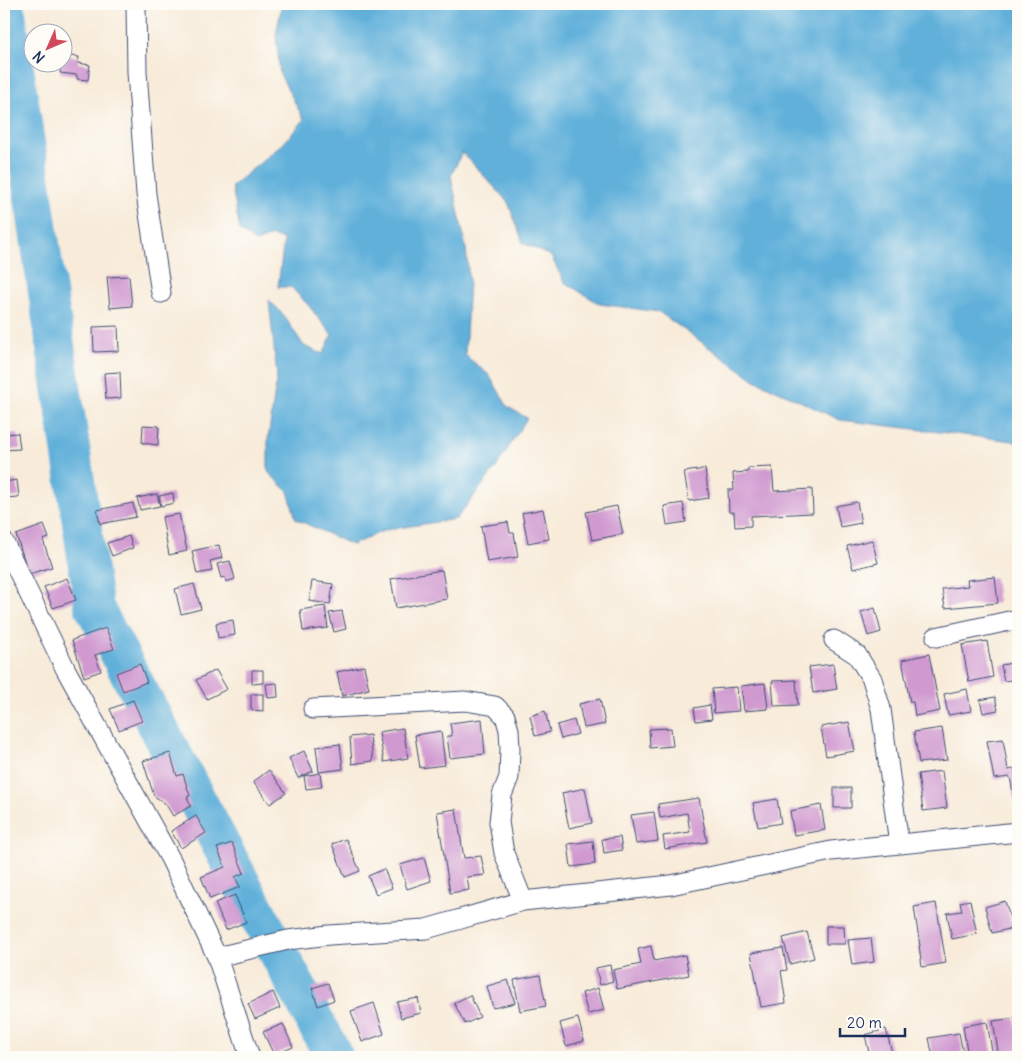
<svg xmlns="http://www.w3.org/2000/svg" width="1022" height="1061" viewBox="0 0 1022 1061" font-family="Delius,sans-serif">
<style>
.water{fill:#60b0da;stroke:#3e709c}
.lines{fill:none;stroke-linecap:round;stroke-linejoin:round}
.river{stroke:#60b0da;stroke-width:39}
.building{fill:#d09ad0}
.minor-casing{stroke:#3c4b70;stroke-width:21}
.minor{stroke:#fff;stroke-width:19}
</style>
<rect width="100%" height="100%" fill="#fdfcf7"/>
<filter id="ink" filterUnits="userSpaceOnUse"><feTurbulence type="fractalNoise" baseFrequency=".02" numOctaves="2"/><feDisplacementMap in="SourceGraphic" scale="10" xChannelSelector="R" yChannelSelector="G"/><feConvolveMatrix kernelMatrix="1 2 1 2 8 2 1 2 1" color-interpolation-filters="sRGB"/></filter>
<filter id="wash" filterUnits="userSpaceOnUse"><feTurbulence type="fractalNoise" baseFrequency=".0096" numOctaves="4" result="noise"/><feDisplacementMap in="SourceGraphic" scale="20" xChannelSelector="R" yChannelSelector="G"/><feGaussianBlur stdDeviation="1.12" result="paint"/><feColorMatrix in="noise" values="0 0 0 0 0 0 0 0 0 0 0 0 0 0 0 0 0 1.4 0 .05"/><feComposite in="paint" operator="in"/></filter>
<g filter="url(#wash)">
<rect width="100%" height="100%" fill="#f8ebd9"/>
<path class="water" d="M282,4H1018V444L1013,441L840,420L755,380L659,312L600,304L564,282L551,256L523,243L508,202L462,152L451,176L466,248L469,281L465,355L489,375L508,407L527,418L495,469L456,519L385,530L352,545L296,519L288,491L268,472V440L277,376L269,300L282,313L304,346L323,354L332,335L309,306L291,287H278L284,240L272,236L255,242L240,231L232,186L283,144L304,120L280,74L276,35Z"/>
<g class="lines">
<path class="river" d="M5,4L94,607L334,1057"/>
</g>
<g id="blocks">
<path class="building" d="M62,55L79,57L78,63L90,65L88,80L77,79V75L60,73Z
M129,276L132,306L110,308L107,277Z
M118,326L119,351L94,352L93,327Z
M120,372L121,398L106,399L104,373Z
M143,425L159,426L158,445L142,443Z
M18,433L20,449L4,450V434Z
M772,467L774,491L812,489L813,513L751,516V526L735,527L734,512H729L728,490H734L733,473L748,472V468Z
M705,469L709,498L689,501L684,472Z
M17,480L19,497L4,498V482Z
M173,493L174,503L161,506L159,496Z
M157,494L160,506L140,510L137,498Z
M857,502L861,523L840,527L836,506Z
M133,503L136,517L100,524L97,510Z
M683,503L686,522L667,525L664,506Z
M617,506L623,534L592,540L586,512Z
M543,509L549,539L528,543L522,513Z
M179,514L187,551L169,555L162,517Z
M508,522L510,533H514L518,557L487,562L481,526Z
M44,525L49,538L43,540L52,567L29,574L16,535Z
M129,536L133,548L112,556L107,543Z
M872,540L878,563L853,569L847,546Z
M219,545L222,558L210,561L212,571L197,574L192,551Z
M230,561L235,579L226,582L225,577L221,578L217,564Z
M442,570L447,599L396,608L391,579Z
M995,577L998,603L945,608L942,589L968,586L967,580Z
M67,578L76,600L53,608L44,587Z
M312,581L333,584L330,604L309,601Z
M194,584L201,609L181,614L175,589Z
M325,606L328,628L303,631L300,610Z
M875,608L881,632L868,636L861,612Z
M342,611L346,629L334,632L329,613Z
M233,620L235,635L218,638L216,623Z
M106,628L114,649L95,655L101,671L84,677L72,640Z
M987,641L993,677L969,682L962,645Z
M929,654L940,711L915,716L913,702H910L902,660Z
M1018,662V679L1004,681L1001,665Z
M140,664L147,682L123,691L116,673Z
M833,664L837,689L813,693L809,667Z
M364,666L369,689L342,696L337,672Z
M216,670L227,689L207,699L196,680Z
M252,670H263V683L252,684Z
M796,680L798,705L774,706L772,681Z
M277,683L278,697L268,698L266,684Z
M765,683L768,709L744,711L741,686Z
M737,687L739,711L714,713L712,689Z
M967,689L971,711L948,715L944,694Z
M251,694H263V711L251,710Z
M995,697L998,710L983,713L980,700Z
M600,699L605,724L584,728L579,704Z
M133,700L142,721L119,730L110,709Z
M710,705L712,719L696,721L694,708Z
M545,711L550,732L535,736L530,716Z
M482,719L485,754L450,758L447,736H452L450,723Z
M574,720L578,734L561,739L557,725Z
M849,722L855,751L826,756L821,727Z
M403,728L408,758L384,762L379,732Z
M671,728L673,746L650,748L649,729Z
M942,728L947,760L919,763L914,732Z
M441,731L445,765L420,768L415,735Z
M370,735L373,761L352,764L350,737Z
M1003,739L1008,770L1018,768V802L1015,803L1010,777L994,779L987,741Z
M340,744L343,769L319,772L316,747Z
M304,751L313,771L298,778L289,758Z
M170,753L177,776L183,774L190,796L187,797L191,806L173,816L165,803L154,796L143,761Z
M269,770L286,793L270,804L253,782Z
M942,771L947,808L923,811L918,774Z
M320,773L322,787L306,789L304,776Z
M585,788L592,823L569,828L562,793Z
M834,788H851V808H834Z
M699,798L707,842L665,849L663,836L690,832L687,813L660,818L658,804Z
M777,799L781,823L758,827L753,803Z
M821,805L825,830L794,835L790,811Z
M456,809L464,858L481,856L485,875L467,877L469,890L450,893L437,812Z
M654,812L658,841L636,844L631,815Z
M196,816L206,833L181,848L171,831Z
M620,837L622,850L604,853L602,839Z
M346,839L360,871L345,877L332,844Z
M593,841L595,864L571,867L568,844Z
M232,843L244,873L235,877L240,887L210,899L201,877L225,867L217,848Z
M424,858L431,881L407,889L400,865Z
M384,869L392,888L376,894L368,876Z
M235,895L246,922L226,930L215,903Z
M970,900L977,934L952,939L947,913L962,911L960,902Z
M1005,901L1013,928L992,933L985,907Z
M936,903L946,963L922,967L919,946H920L914,907Z
M1018,913V926H1014L1012,914Z
M826,926H844L845,944H826Z
M807,932L814,958L790,964L783,938Z
M871,938L874,962L852,965L848,940Z
M651,946L654,961L685,955L689,975L617,989L613,970L641,964L638,949Z
M783,948L787,970L781,971L786,1003L761,1007L751,953Z
M610,965L613,981L600,985L596,968Z
M540,975L546,1006L520,1011L514,980Z
M508,980L515,1003L493,1008L487,986Z
M328,983L334,1000L318,1006L312,988Z
M598,988L604,1010L588,1014L582,993Z
M273,992L280,1008L255,1019L248,1004Z
M470,995L480,1017L465,1024L454,1003Z
M418,998L421,1013L401,1018L397,1002Z
M374,1003L384,1034L362,1042L351,1011Z
M578,1018L584,1041L566,1046L560,1023Z
M1015,1018L1018,1039V1057H999L993,1021Z
M987,1022L993,1057H968L963,1026Z
M283,1024L293,1047L274,1055L263,1032Z
M886,1029L893,1057H870L865,1035Z
M959,1033L964,1057H933L929,1038Z"/>
</g>
</g>
<g filter="url(#ink)">
<use href="#blocks" fill-opacity="0" stroke="#3c4b70" stroke-width="1"/>
<g class="lines">
<defs>
<path id="minor" d="M136,4L137,72L146,194L161,293
M4,542L66,670L171,860L217,957L250,1057
M936,637L1018,619
M834,640L857,655L872,679L881,709L899,844
M313,709L465,701L495,706L505,716L509,730L510,749L509,777L502,795L499,822L504,853L523,901
M217,957L288,940L329,935L426,929L523,901L671,885L831,851L1018,832"/>
</defs>
<use href="#minor" class="minor-casing"/>
<use href="#minor" class="minor"/>
</g>
</g>
<rect width="1022" height="1061" fill="none" stroke="#fdfcf7" stroke-width="20"/>
<g transform="translate(48 48) rotate(225)"><circle r="24" fill="#fdfcf7" stroke="#a3aaba"/>
<path d="M0-4L9 19L0 12L-9 19Z" fill="#d1495b"/>
<text y="-8" font-size="14" font-weight="bold" text-anchor="middle" fill="#1b2f5e">N</text>
</g>
<path d="M840 1028v8h65v-8" fill="none" stroke="#1b2f5e" stroke-width="2.5"/>
<text x="847" y="1028" font-size="15" fill="#1b2f5e" stroke="#fdfcf7" stroke-width="4" paint-order="stroke">20 m</text>
</svg>
